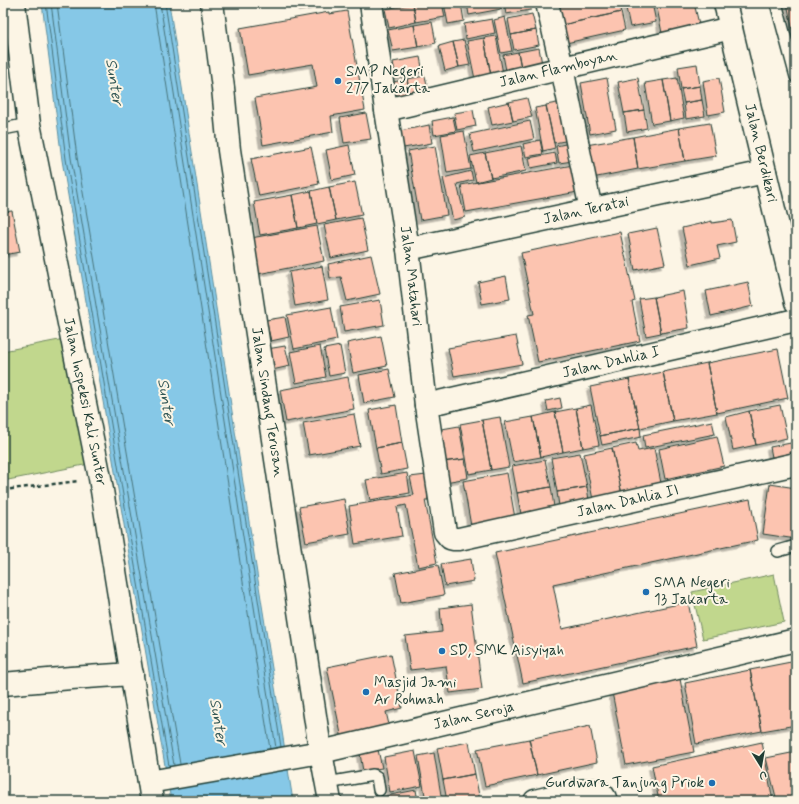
<svg xmlns="http://www.w3.org/2000/svg" width="799" height="804" viewBox="0 0 799 804" font-family="Mynerve,sans-serif">
<style>
.green{fill:#c1d78d;stroke:#708a60}
.water{fill:#86c8e7;stroke:#5d909f}
.lines{fill:none;stroke-linecap:round;stroke-linejoin:round}
.shore{stroke:#48757c;stroke-width:1}
.building{fill:#fcc4b0;stroke:#1f3d34;filter:url(#shadow)}
.lane-casing{stroke:#1f3d34;stroke-width:14}
.street-casing{stroke:#1f3d34;stroke-width:25}
.secondary-casing{stroke:#1f3d34;stroke-width:25}
.path{stroke:#1f3d34;stroke-width:2.5;stroke-dasharray:4 3;stroke-linecap:butt}
.lane{stroke:#fcf5e5;stroke-width:11}
.street{stroke:#fcf5e5;stroke-width:22}
.secondary{stroke:#fcf5e5;stroke-width:22}
.poi-dot{fill:#1f6fb2;stroke:#fcf5e5;stroke-width:1.5}
.labels{text-anchor:middle;dominant-baseline:central;stroke-width:4;stroke-linejoin:round;paint-order:stroke}
.street-label{font-size:15px;fill:#1f3d34;stroke:#fcf5e5}
.poi-label{font-size:15px;fill:#1f3d34;stroke:#fcf5e5;text-anchor:start}
.water-label{font-size:16px;font-style:italic;fill:#345958;stroke:#fcf5e5}
</style>
<defs>
<filter id="shadow"><feDropShadow dx="-3.5" dy="3.5" stdDeviation="0" flood-color="#0004"/></filter>
</defs>
<rect width="100%" height="100%" fill="#fcf5e5"/>
<filter id="ink" filterUnits="userSpaceOnUse"><feTurbulence type="fractalNoise" baseFrequency=".025" numOctaves="2"/><feDisplacementMap in="SourceGraphic" scale="8" xChannelSelector="R" yChannelSelector="G"/><feConvolveMatrix kernelMatrix="1 2 1 2 8 2 1 2 1" color-interpolation-filters="sRGB"/></filter>
<g filter="url(#ink)">
<path class="green" d="M64,339L89,464L3,481V351Z
M774,574L784,622L703,639L692,592Z"/>
<path class="water" d="M42,3H169L258,580L293,801H171L62,160Z"/>
<g class="lines">
<path class="shore" d="M46,3L66,159L169,766
M51,3L71,158L174,765
M57,3L77,157L180,764
M154,3L243,582L270,749
M160,3L276,748
M165,3L281,747"/>
</g>
<path class="building" d="M301,3H329L302,8Z
M417,3H442L445,17L416,22L413,4Z
M444,3H461L464,21L448,24Z
M467,3H500L501,9L469,15Z
M504,3H530L531,10L506,14Z
M557,3H619L621,12L562,25Z
M625,3H652L656,22L630,27Z
M656,3H694L699,24L662,33Z
M787,3H796V47Z
M413,4L416,22L389,28L385,9Z
M347,11L365,110L331,116L333,132L263,145L255,98L317,87L313,64L248,75L240,28L329,12V14Z
M621,12L625,30L566,43L562,25Z
M532,14L536,30L511,35L508,19Z
M505,17L512,51L501,53L494,20Z
M492,19L495,33L466,39L464,24Z
M432,22L436,43L418,47L414,25Z
M414,25L418,47L393,51L388,30Z
M536,30L539,45L514,50L511,35Z
M496,36L504,79L492,81L484,38Z
M484,38L492,81L476,84L467,41Z
M464,40L470,65L459,67L453,42Z
M453,42L459,67L445,71L439,46Z
M539,48L543,69L522,73L518,52Z
M518,52L522,73L507,76L503,55Z
M420,57L423,72L396,77L393,62Z
M697,64L700,86L681,89L678,67Z
M425,76L429,93L410,96L407,79Z
M607,78L616,129L590,134L581,83Z
M638,78L644,110L624,113L618,82Z
M677,78L684,118L670,121L663,80Z
M719,78L725,112L708,115L703,81Z
M407,79L410,96L393,100L389,83Z
M663,80L670,121L652,124L645,83Z
M700,86L702,100L684,103L681,89Z
M527,98L532,117L513,121L509,102Z
M702,100L705,116L686,119L684,103Z
M509,102L513,121L492,125L488,107Z
M562,102L570,140L554,143L546,105Z
M546,106L555,148L543,151L535,108Z
M473,110L476,126L457,130L454,113Z
M644,110L647,128L627,132L624,113Z
M366,113L371,139L344,143L340,118Z
M453,117L456,131L434,135L432,121Z
M530,121L534,139L474,152L470,134Z
M710,123L716,156L685,161L679,128Z
M429,125L432,143L398,149L395,132Z
M679,128L685,161L638,169L633,137Z
M464,131L471,169L447,173L441,135Z
M633,137L638,169L592,178L586,145Z
M540,140L543,154L526,157L523,144Z
M570,143L573,161L559,163L556,146Z
M349,145L355,175L332,180L326,150Z
M435,146L447,215L420,220L408,151Z
M521,146L526,171L491,178L485,153Z
M311,147L319,184L259,196L251,159Z
M485,153L491,178L476,182L470,156Z
M555,153L557,163L531,168L529,158Z
M573,165L578,192L466,212L461,185Z
M471,171L473,180L457,184L465,217L453,220L443,178Z
M355,182L362,215L336,220L329,187Z
M329,187L336,220L317,224L311,191Z
M311,191L317,224L298,228L292,195Z
M292,195L298,228L260,235L254,202Z
M12,211L20,252L3,255V212Z
M361,218L368,250L331,258L324,225Z
M732,220L736,242L717,246L720,258L690,265L682,228L712,221V223Z
M317,226L324,261L258,274L251,238Z
M657,228L665,264L635,270L628,234Z
M620,232L635,301L632,302L640,341L538,362L528,315L534,314L521,253Z
M371,255L380,294L347,301L341,277L330,278L328,264Z
M322,266L328,300L295,306L289,272Z
M506,276L510,299L482,304L478,282Z
M748,282L753,306L711,316L706,291Z
M683,291L689,328L661,333L654,297Z
M654,297L661,333L646,336L639,299Z
M380,300L384,325L344,332L340,307Z
M331,307L337,340L294,349L287,315Z
M285,317L289,337L271,341L266,320Z
M381,336L387,366L353,373L347,343Z
M516,336L522,364L454,376L448,348Z
M285,346L290,366L272,370L267,349Z
M320,346L326,377L296,383L290,352Z
M340,346L345,373L329,376L324,349Z
M778,349L788,398L717,413L707,363Z
M707,363L717,413L673,421L663,372Z
M389,369L395,397L364,403L359,375Z
M663,372L673,421L640,428L629,379Z
M348,377L354,409L286,422L280,390Z
M629,379L640,428L600,436L590,387Z
M560,398L562,408L548,411L546,401Z
M396,405L402,443L376,448L369,410Z
M591,405L599,445L583,448L576,408Z
M780,405L787,438L756,445L749,411Z
M576,408L583,448L563,452L555,412Z
M749,411L756,445L733,450L726,417Z
M555,412L563,452L541,457L533,417Z
M354,414L360,446L309,455L303,423Z
M500,417L509,467L491,470L482,420Z
M533,417L541,457L513,462L505,422Z
M482,420L491,470L469,474L460,424Z
M712,421L715,434L645,448L643,435Z
M459,426L465,459L442,462L436,430Z
M640,428L641,437L602,445L600,436Z
M717,436L724,466L665,479L659,449Z
M796,442V458L773,462L770,447Z
M402,443L407,469L381,474L376,448Z
M636,443L638,451L654,448L662,488L623,499L612,448Z
M612,448L623,499L594,505L584,454Z
M580,453L587,487L557,492L551,458Z
M465,459L468,478L445,482L442,462Z
M545,460L551,487L517,493L512,466Z
M407,473L410,493L370,500L366,480Z
M507,473L515,518L471,526L463,481Z
M426,475L428,500H425L437,563L418,567L406,505L397,507L402,536L355,544L349,506L414,495L410,477Z
M770,484L796,488V539L763,534Z
M551,487L555,513L522,519L517,493Z
M587,487L590,507L560,513L557,492Z
M344,499L350,534L306,542L299,507Z
M750,499L758,540L553,584L562,629L688,602L697,646L523,683L495,553Z
M471,559L474,581L445,586L441,564Z
M438,565L444,595L401,603L395,573Z
M471,604L482,689L450,693L446,666L410,670L405,636L442,632L440,608Z
M391,654L402,708L386,712L390,729L342,739L327,667Z
M796,661V725L762,731L750,670Z
M750,670L762,731L696,744L685,683Z
M680,679L694,752L626,765L612,692Z
M590,726L597,762L537,775L529,739Z
M529,739L537,775L485,786L477,749Z
M469,742L475,774L443,780L437,748Z
M762,742L773,801H659L652,766Z
M377,745L382,768L363,771L359,748Z
M415,751L422,786L390,792L384,757Z
M796,752V801H777L766,758Z
M434,753L442,801H426L418,756Z
M475,774L480,801H447L443,780Z
M416,790L418,801H365V800Z"/>
<g class="lines">
<defs>
<path id="lane" d="M776,3L796,77
M3,129L29,124
M778,551L796,546
M327,783L373,775L377,777L379,790"/>
<g id="street">
<path id="s1" d="M371,3L386,110L408,249L426,405L445,532L450,538L454,539H459L796,464"/>
<path d="M547,3L562,68L591,210"/>
<path id="s2" d="M725,3L796,302"/>
<path id="s3" d="M386,110L731,28"/>
<path id="s4" d="M408,249L765,172"/>
<path id="s5" d="M426,405L796,320"/>
<path d="M3,684L71,678L132,674"/>
<path id="s6" d="M321,752L796,640"/>
<path d="M149,782L152,801"/>
<path d="M535,801C549,798 587,786 598,791C602,793 605,797 606,801"/>
</g>
<g id="secondary">
<path id="s7" d="M14,3L29,124L100,478L149,782L321,752"/>
<path id="s8" d="M212,3L223,88L229,150L319,742L330,801"/>
</g>
</defs>
<use href="#lane" class="lane-casing"/>
<use href="#street" class="street-casing"/>
<use href="#secondary" class="secondary-casing"/>
<path class="path" d="M3,490L79,481"/>
<use href="#lane" class="lane"/>
<use href="#street" class="street"/>
<use href="#secondary" class="secondary"/>
</g>
</g>
<g class="poi-dot">
<circle cx="338" cy="81" r="4"/>
<circle cx="646" cy="592" r="4"/>
<circle cx="442" cy="651" r="4"/>
<circle cx="366" cy="692" r="4"/>
<circle cx="712" cy="783" r="4"/>
</g>
<g class="labels">
<g class="street-label">
<text stroke="none"><textPath href="#s3" startOffset="177">Jalan Flamboyan</textPath></text>
<text stroke="none"><textPath href="#s2" startOffset="154">Jalan Berdikari</textPath></text>
<text stroke="none"><textPath href="#s4" startOffset="182">Jalan Teratai</textPath></text>
<text stroke="none"><textPath href="#s1" startOffset="276">Jalan Matahari</textPath></text>
<text stroke="none"><textPath href="#s5" startOffset="190">Jalan Dahlia I</textPath></text>
<text stroke="none"><textPath href="#s7" startOffset="405">Jalan Inspeksi Kali Sunter</textPath></text>
<text stroke="none"><textPath href="#s8" startOffset="403">Jalan Sindang Terusan</textPath></text>
<text stroke="none"><textPath href="#s1" startOffset="724">Jalan Dahlia II</textPath></text>
<text stroke="none"><textPath href="#s6" startOffset="157">Jalan Seroja</textPath></text>
</g>
<g class="poi-label">
<text x="346" y="72">SMP Negeri<tspan x="346" dy="17">277 Jakarta</tspan></text>
<text x="654" y="583">SMA Negeri<tspan x="654" dy="17">13 Jakarta</tspan></text>
<text x="450" y="651">SD, SMK Aisyiyah</text>
<text x="374" y="683">Masjid Jami<tspan x="374" dy="17">Ar Rohmah</tspan></text>
<text x="704" y="783" text-anchor="end">Gurdwara Tanjung Priok</text>
</g>
<g class="water-label">
<text transform="translate(114 82) rotate(81)">Sunter</text>
<text transform="translate(166 402) rotate(81)">Sunter</text>
<text transform="translate(218 722) rotate(81)">Sunter</text>
</g>
</g>
<rect width="799" height="804" fill="none" stroke="#fcf5e5" stroke-width="16"/>
<rect x="8" y="8" width="783" height="788" fill="none" stroke="#1f3d34" stroke-width="1.5" filter="url(#ink)"/>
<g transform="translate(761 766) rotate(169)" stroke="#fcf5e5" stroke-width="3" paint-order="stroke">
<path d="M0-3L7 15L0 10L-7 15Z" fill="#1f3d34"/>
<text y="-6" font-size="11" font-weight="bold" text-anchor="middle" fill="#1f3d34">U</text>
</g>
</svg>
